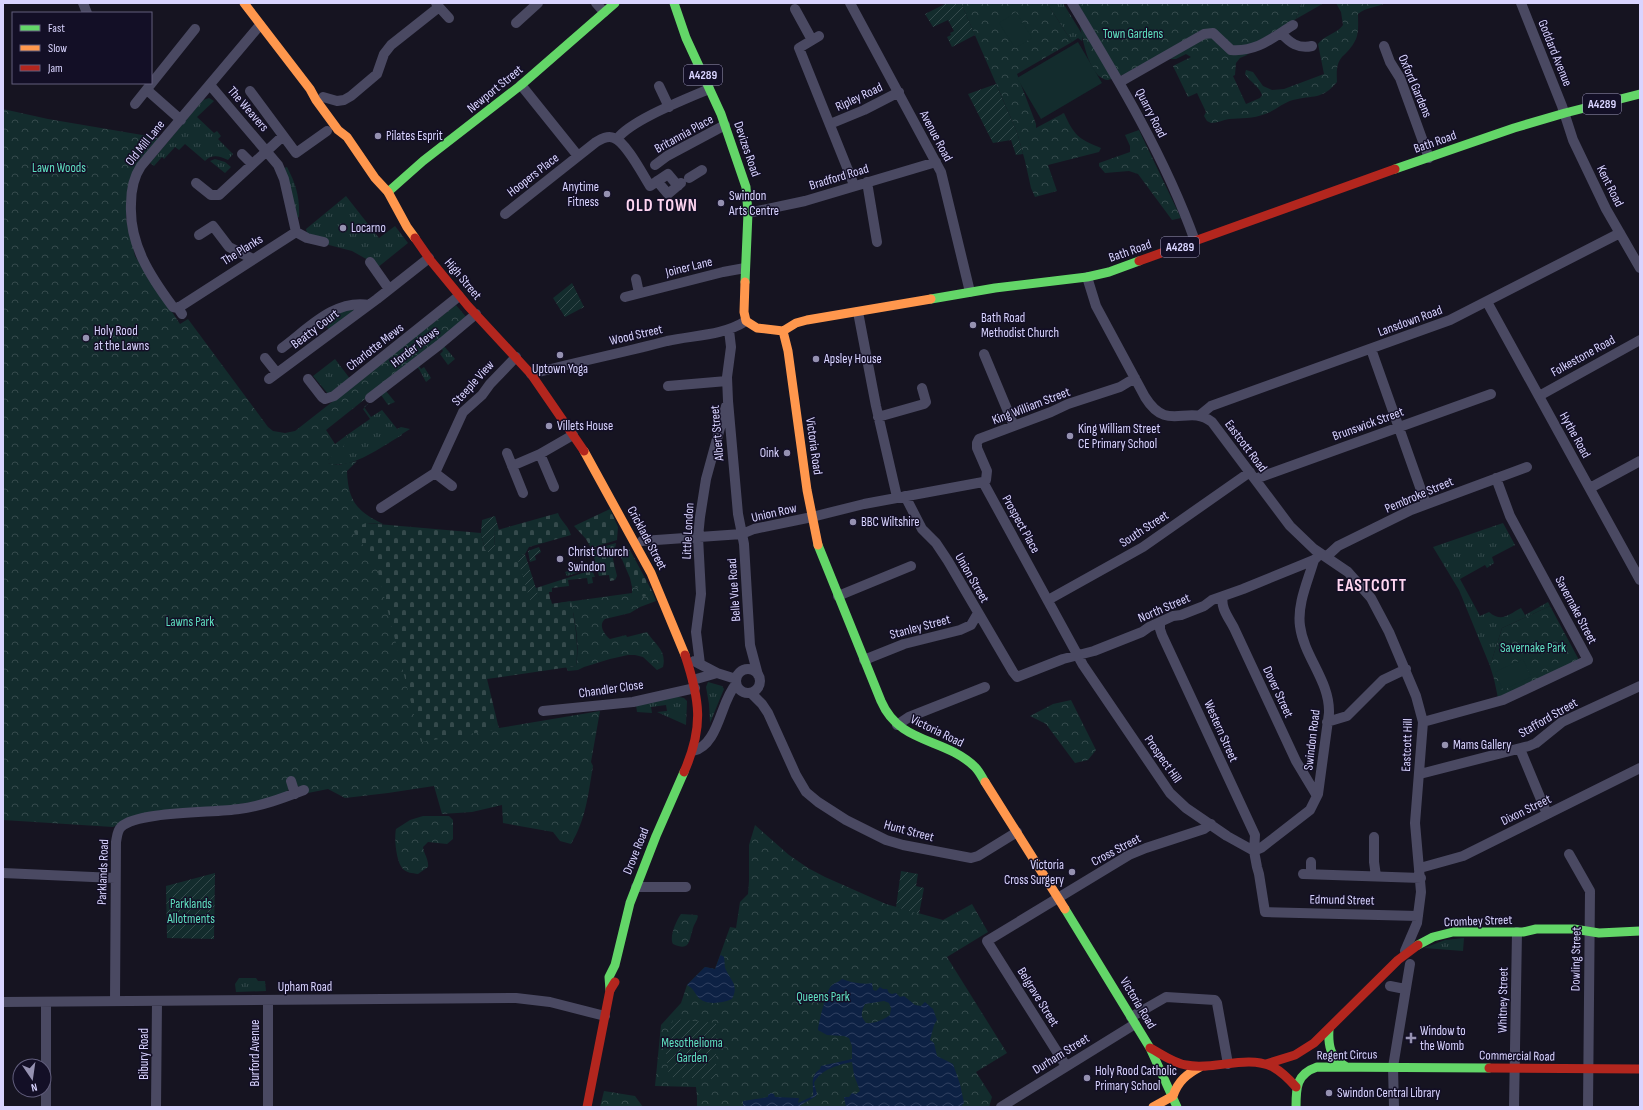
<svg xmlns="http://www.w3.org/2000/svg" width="1643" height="1110" viewBox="0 0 1643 1110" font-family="'Sofia Sans Condensed',sans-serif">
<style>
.grass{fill:url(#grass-tufts)}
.forest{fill:url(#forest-crowns)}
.cemetery{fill:url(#cemetery-stones)}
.garden{fill:url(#garden-furrows)}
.pitch{fill:#132c2d}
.water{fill:url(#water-waves);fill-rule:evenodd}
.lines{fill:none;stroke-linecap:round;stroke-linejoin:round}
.street{stroke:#4a4962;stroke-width:10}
.fast{stroke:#63d668;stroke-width:9}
.slow{stroke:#ff974d;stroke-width:9}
.jam{stroke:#b3261e;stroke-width:9}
.poi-dot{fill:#9591b1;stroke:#130f26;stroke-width:1.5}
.labels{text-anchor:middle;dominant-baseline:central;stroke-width:3;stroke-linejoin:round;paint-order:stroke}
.shield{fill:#130f26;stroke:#9e99be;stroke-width:1}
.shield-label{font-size:12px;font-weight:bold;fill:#d9d4ff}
.park-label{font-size:13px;fill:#5fe0c0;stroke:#130f26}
.street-label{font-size:13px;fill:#d9d4ff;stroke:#130f26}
.poi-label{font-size:13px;fill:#d9d4ff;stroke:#130f26;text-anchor:start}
.district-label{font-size:17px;font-weight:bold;letter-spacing:1px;fill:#ffd6f0;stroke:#130f26}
</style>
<defs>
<pattern id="grass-tufts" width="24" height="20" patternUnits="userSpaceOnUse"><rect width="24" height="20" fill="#132c2d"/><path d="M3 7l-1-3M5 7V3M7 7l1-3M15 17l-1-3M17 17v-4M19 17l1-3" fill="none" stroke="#354a4c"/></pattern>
<pattern id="forest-crowns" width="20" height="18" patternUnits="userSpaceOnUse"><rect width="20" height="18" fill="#132c2d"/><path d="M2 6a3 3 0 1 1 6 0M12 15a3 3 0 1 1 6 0" fill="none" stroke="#354a4c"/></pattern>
<pattern id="cemetery-stones" width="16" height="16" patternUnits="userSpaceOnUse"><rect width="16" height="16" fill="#132c2d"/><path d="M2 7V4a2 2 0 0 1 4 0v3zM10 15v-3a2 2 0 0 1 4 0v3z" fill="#354a4c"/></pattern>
<pattern id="garden-furrows" width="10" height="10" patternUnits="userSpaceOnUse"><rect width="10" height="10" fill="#132c2d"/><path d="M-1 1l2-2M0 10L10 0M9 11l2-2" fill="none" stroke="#354a4c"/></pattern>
<pattern id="water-waves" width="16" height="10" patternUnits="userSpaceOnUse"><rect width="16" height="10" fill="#0d2144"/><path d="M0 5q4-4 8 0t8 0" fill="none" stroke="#304060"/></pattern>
</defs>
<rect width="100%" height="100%" fill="#161421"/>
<path class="grass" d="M1047,3H1063L1082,34V41L1078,38L1072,42Z
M1301,3H1324L1296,19Z
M209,98L214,101L197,117L214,133L217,131L221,136L218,139L233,154L228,160C219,156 212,154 205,161L185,144L179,150L175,147L164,159L162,157L154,166L150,163L203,100Z
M215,159L225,162L231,167L225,173L210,161Z
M287,167C296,184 300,198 299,217L297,218L284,168Z
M346,196L379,238L395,226L408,243L377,268L368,260L352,251L325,244L308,237L306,229Z
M347,309L355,310L329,330L324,323L338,312Z
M444,346L455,359L448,365L440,354L443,351L441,348Z
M335,359L351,380L329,395L313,376Z
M416,366H419L421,369L424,367L431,378L426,382L419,369Z
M386,391L395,402L388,405L381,395Z
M369,403L364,407L371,417L382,410L402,435C382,446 351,471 328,463V460L348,438L347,435L370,419L363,409Z
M1503,523L1515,545L1492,557L1494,563L1487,568L1485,565L1460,579L1480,616L1489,612C1502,623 1509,614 1521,608L1525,615L1548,602L1550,606L1502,628L1490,666L1459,590L1433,547Z
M588,565L584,571L567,576L565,572Z
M708,682L722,686L724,689L710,723L709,704L706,687Z
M678,695L679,697L684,698L687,701L686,725L657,712L667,711L666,705L651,707L652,713L637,712L636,705Z
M1464,938L1463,951L1424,948L1445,940Z
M239,978H256L258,981H265L266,991L236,992L235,984Z"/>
<path class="forest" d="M961,3H1047L1072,42L1017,74L1036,124V128L1064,113C1074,135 1078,139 1101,148L1099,152L1048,165L1057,191L1035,197L1031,188L1025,161L1017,132Z
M1076,3H1301L1296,19L1258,41L1247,55L1240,58L1236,63L1235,75L1233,76L1246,104L1260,98L1262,95C1259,86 1250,82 1245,74L1246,70L1253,72L1263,86L1272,90L1284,89L1324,74L1318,44C1324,35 1337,34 1343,25L1341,12L1336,3H1386C1376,8 1366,7 1358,14C1358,22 1359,32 1356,39C1346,60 1335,52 1337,82C1322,100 1313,95 1293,100C1282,103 1275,111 1265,114C1253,119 1241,118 1229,119C1223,120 1217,123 1211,123L1207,121L1204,116L1206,112L1197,93L1188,97L1173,66L1191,57L1186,54L1176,59H1168L1108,80C1085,78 1080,21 1076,3Z
M3,109L48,119L160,138L127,200L126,217L135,256L180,324L188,319L268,427L273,431L285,433L295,431L456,305L467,318L326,430L335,444L347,435L348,438C346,447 335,453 328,460V463L338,465L357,461L347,471C348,500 356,511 383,524L366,523L499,728L600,711L591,762L593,766C588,795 586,819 571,844L560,841L553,832L503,823L502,805L472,812L442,814L434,786L388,793L345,798L328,789L308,793L306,786C300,787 295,786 289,788L287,792L265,800L122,823L113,827L3,820Z
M1139,130L1181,218L1172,220L1138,174L1129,171L1105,173L1099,166V163L1130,152V146L1125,135Z
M401,427L410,429L391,441L393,431Z
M506,570L551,600L552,604L632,593V587L634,586L653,593L656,601L640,607L630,613L605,619C598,625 604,634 610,639L626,635L627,637L647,632C655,645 667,650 663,667L657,670L643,657L635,655H628L610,659L584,667L578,670L568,671L566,667L576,666C579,648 577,631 573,612L563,615Z
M1550,606L1579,660L1498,698L1494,679L1490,666L1502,628Z
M1071,700L1096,750L1088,760L1075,763L1046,724L1030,716L1053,704Z
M423,816H449L453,820V839L447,844L428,842L423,847C424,854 429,860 428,867L418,874C412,873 407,873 403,869C396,862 394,838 396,829L410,820Z
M755,825L789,855L808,868L825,877L886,904L943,920L972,904L988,932L947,957L1007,1053L976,1072L992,1097L989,1107H697V1096L696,1087L655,1086L661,1025L681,1003L687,985L705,967L715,969L730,927L736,928L740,902L748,894L749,881V845Z
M681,914L697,915L698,916C697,921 694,924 693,928C689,941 690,952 673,944C669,937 676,921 681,914Z
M604,1091L635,1096L643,1107H600Z"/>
<path class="cemetery" d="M610,509L618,527L617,540L591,548L586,539L574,526Z
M558,513C561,522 567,523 571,535L529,547L525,554L518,557L539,598L536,588L592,570L595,577H592L593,583L588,584L587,578L568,580L569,586L552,588V592H549L551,604L571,601C575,623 579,644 576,666L487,679L499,729L421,742L376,564L352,529L366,523L481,533L485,550L495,548L494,531Z
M616,543L613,559L617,576L615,580L610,581L609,575L599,576L592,550Z
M629,549L630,550L653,593L643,597L638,588L634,586L632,587L630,578L621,557L622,553Z"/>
<path class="garden" d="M947,3H961L975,35L952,47L947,37L951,35L950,33L954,31L948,20L933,27L925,14Z
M996,84L1017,132L1023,154L1016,155L1011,140L993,143L968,94Z
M572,283L584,307L565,317L553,298Z
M495,516L499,530L494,531L495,548L492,552H488L485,550L481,533L482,520Z
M539,547L541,552L535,556L536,560L530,562L528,551Z
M525,554L539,598L530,600L517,557Z
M901,871L918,874L916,886L924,888L919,914L896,907Z
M215,873L214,939L167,938L166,886Z
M673,1019L716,1023V1079L669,1077L666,1053L663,1052V1045H667Z"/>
<path class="pitch" d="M1016,12L1032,38L1015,48L999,23Z
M1078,42L1102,83L1041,119L1017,78Z
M1523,659L1531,677L1503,690L1495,672Z"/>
<path class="water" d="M721,955L724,957C725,961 724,966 726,970C731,981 739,985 732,999C723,1003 705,1006 698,997C694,992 693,988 687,985L705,967L715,969L720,956Z
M842,979C849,982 864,985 872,983L873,990L876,991L880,987L883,989H887L889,993L892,994L896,993L900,997L904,996L915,1005L921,1006L925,1002L933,1009L937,1020L934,1025L930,1040L934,1043L937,1056L953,1064L960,1084L964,1103L961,1107H846L844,1097H849L852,1093L856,1094L860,1091L854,1075L852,1062C838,1065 821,1069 814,1083L817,1094L816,1096L798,1107L743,1106V1101L768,1097V1095L771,1093L774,1094L775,1097L799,1098L798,1103L813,1096C814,1085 809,1077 820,1069L821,1066L852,1059V1046L849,1038L844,1036L827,1035L818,1030C818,1024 827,990 831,986C834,983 839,982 842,979ZM884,1001L889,1003L891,1008L890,1015C883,1020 874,1024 866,1023C860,1016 861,1012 865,1004Z"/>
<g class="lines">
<path class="street" d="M83,3L87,13
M596,3L604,12
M850,3L941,172L970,292
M1072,3C1118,79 1165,157 1195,241
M1521,3L1562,106L1573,140L1606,209L1640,268
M439,7L449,18
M795,9L812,40
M516,23L538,3
M1281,33C1290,43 1298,49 1312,46
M819,36L799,48L854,185
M1384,46L1390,62L1400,78L1429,158
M1120,82L1204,34L1213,33L1231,50C1257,52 1272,38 1293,25
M210,85L278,165L284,179L296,232
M521,85L578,156
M659,86L669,107
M147,90L181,120
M250,91L296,153L327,131
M323,97L337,101L344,100L351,96L377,74L384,54L391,45L439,7L436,3
M135,104L195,29
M830,124L864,110L899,92
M617,139C631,120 686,99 709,89
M242,154L252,164
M655,165L667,156L725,125
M689,178L702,170
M657,181L668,194L681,183
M867,182L877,242
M196,183L211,195H219L283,136
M748,213L805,201L936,162
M505,214L596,142C601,139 608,135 614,138C626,142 643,175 650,186L668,174L678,186
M199,235L213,226L229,247L253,259
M370,262L389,289
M1087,277L1096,306L1145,397C1168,434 1187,403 1212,422L1290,526L1314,549L1348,572L1371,598L1389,632L1416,696L1423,722L1415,823L1421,892L1417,923L1405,951
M636,279L639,293
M625,297L723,272L745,268
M1487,302L1640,580
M178,308L296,232L307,238L324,242
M858,312L876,406L897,497
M182,314L178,308L173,307C150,276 129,244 131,204C131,190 133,178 141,166L260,25
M729,330L731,347L727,377L728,401L738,514L744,544L750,645L758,675
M282,348C308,329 334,299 369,305
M1371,349L1426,504
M984,354L1014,426
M265,358L277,373
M531,374C576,362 622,353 667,341C694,335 722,336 746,321
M269,379L377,299L429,258
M308,379L322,397L325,399L334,396L459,296
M668,386L727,381
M1539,396L1640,340
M370,398L439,345L476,314
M1200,415L1211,406L1450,320L1620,233
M878,417L924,404L926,402L922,388
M507,453L523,493
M540,454L554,487
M512,466L540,454L573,435
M435,473L452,486
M1255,479L1491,394
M983,482L1083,665L1170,793L1186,808L1227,836L1254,851
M1590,488L1640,461
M905,496L922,529L936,543L948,561L1013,672L1017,677L1063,659L1094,651L1142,632L1149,627L1173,616L1181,615L1204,606L1212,600L1243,589L1314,560L1320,554
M381,508L435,473L463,412L482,395L490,384L516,357
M642,541L742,534L754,529L812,517L864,504L983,482L986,480L987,471L977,448V443L979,439L1051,412L1068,404L1120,387L1135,378
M1326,557L1338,546L1411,510L1527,467
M838,596L911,566
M1223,596C1220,608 1229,618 1234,628L1296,761L1317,796
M1048,600L1143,547L1250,472
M1160,622V629L1162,635L1255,835L1254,851L1257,867L1259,874L1265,912L1418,916
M864,660L904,644L960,630L971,625L978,613
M694,661L717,673L736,679
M700,664L696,632L701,594L698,537L700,517L706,479L726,406
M736 681a12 12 0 1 1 24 0a12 12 0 1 1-24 0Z
M693,680L717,673
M751,693L762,704L768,713L796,775L806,792L818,802L846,820L886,840L903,845L971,858L978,856L1017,832
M543,711L633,702L695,688
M1327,722L1347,716L1383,680L1406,669
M1423,722L1503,700L1588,660L1510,516L1496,478
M897,725L909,717L985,687
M1520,749L1547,814
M693,751C719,745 720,702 736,684
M1420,774L1529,746L1536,743L1562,722L1640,686
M291,781L295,794
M1374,837V862L1376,876
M1254,851L1261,848L1310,810L1318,794L1329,713C1330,681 1304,657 1300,626C1297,604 1308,581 1314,560
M1569,854L1590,891L1588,1107
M1420,868L1463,856L1640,768
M3,873L115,878
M1303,874L1421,878
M1311,874V862
M636,887H686
M1390,986L1405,989
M115,1001L116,842C117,837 117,831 121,827C137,811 214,813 239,809C262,806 283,798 304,790
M3,1002L516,998L550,1002L605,1016
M46,1002V1107
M1131,1017L1166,997L1215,1000L1217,1003L1228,1064
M1066,1066L987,941L1129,855L1146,848L1204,829L1211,824
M156,1107L157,1001
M268,1107V1000
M1001,1107L1135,1024
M1394,1107L1393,1067L1410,964
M1514,1107L1517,932"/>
<path class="fast" d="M674,3L686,38L721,114L746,187L748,213L745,282
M1395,169L1514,128L1565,113L1640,94
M388,192L423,161L521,85L615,3
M931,299L995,288L1087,277L1109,272L1139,261
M818,545L881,701C900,745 944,737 975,767C979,771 982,777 985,782
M1065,909L1150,1048L1177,1107
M1418,945L1433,937L1453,932H1523L1536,929H1574L1599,933L1640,931
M610,990L609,977L615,965L630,903L656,836L684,772
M1329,1029C1328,1045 1330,1058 1345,1066
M1296,1107C1296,1088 1296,1074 1317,1067L1489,1068"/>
<path class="slow" d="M244,3L310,89L316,100L338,130L347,137L375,178L388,192L407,227L415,238
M745,282L744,312L746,321L757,328L783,331L796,323L807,320L931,299
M783,331L788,351L807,490L818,545
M584,451L651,573L685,655
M985,782L1065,909
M1173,1096C1178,1081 1187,1074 1200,1067
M1153,1107L1173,1096"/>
<path class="jam" d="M415,238L431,261L468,306L531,374L584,451
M1139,261L1395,169
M684,772C704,727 700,700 685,655
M1150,1048C1162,1054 1173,1063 1186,1065C1214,1071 1246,1054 1273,1067C1282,1072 1289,1079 1296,1087
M1266,1064L1295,1055L1314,1043L1398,960L1418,945
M1489,1068L1640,1069
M587,1107L610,990L615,982"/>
</g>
<g class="poi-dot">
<circle cx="378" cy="136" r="4"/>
<circle cx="607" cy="194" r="4"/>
<circle cx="721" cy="203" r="4"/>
<circle cx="343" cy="228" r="4"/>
<circle cx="973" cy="325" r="4"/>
<circle cx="86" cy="338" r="4"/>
<circle cx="560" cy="355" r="4"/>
<circle cx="816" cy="359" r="4"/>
<circle cx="549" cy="426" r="4"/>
<circle cx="1070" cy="436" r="4"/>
<circle cx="787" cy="453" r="4"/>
<circle cx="853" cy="522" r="4"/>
<circle cx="560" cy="559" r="4"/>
<circle cx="1445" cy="745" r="4"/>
<circle cx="1072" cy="872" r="4"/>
<path d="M1409 1032h4v4h4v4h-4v4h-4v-4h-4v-4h4z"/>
<circle cx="1087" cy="1078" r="4"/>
<circle cx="1329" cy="1093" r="4"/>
</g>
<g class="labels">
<g class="shield">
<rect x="684" y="65" width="38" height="20" rx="3"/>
<rect x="1583" y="94" width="38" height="20" rx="3"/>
<rect x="1161" y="237" width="38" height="20" rx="3"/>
</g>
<g class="shield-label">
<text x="703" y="75">A4289</text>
<text x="1602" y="104">A4289</text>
<text x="1180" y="247">A4289</text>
</g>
<g class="park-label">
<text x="1133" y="34">Town Gardens</text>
<text x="59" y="168">Lawn Woods</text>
<text x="190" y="622">Lawns Park</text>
<text x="1533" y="648">Savernake Park</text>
<text x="191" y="904">Parklands<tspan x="191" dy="15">Allotments</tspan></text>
<text x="823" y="997">Queens Park</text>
<text x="692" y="1043">Mesothelioma<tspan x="692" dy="15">Garden</tspan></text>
</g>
<g class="street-label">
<text transform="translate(1555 53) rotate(68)">Goddard Avenue</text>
<text transform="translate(1415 86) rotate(67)">Oxford Gardens</text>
<text transform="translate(495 89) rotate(-39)">Newport Street</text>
<text transform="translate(859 97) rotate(-25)">Ripley Road</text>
<text transform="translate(248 109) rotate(49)">The Weavers</text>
<text transform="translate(1151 113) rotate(63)">Quarry Road</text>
<text transform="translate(684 134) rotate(-29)">Britannia Place</text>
<text transform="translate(936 136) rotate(62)">Avenue Road</text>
<text transform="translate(1435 142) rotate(-19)">Bath Road</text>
<text transform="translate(145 143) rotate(-51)">Old Mill Lane</text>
<text transform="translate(747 149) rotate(71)">Devizes Road</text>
<text transform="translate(533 175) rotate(-38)">Hoopers Place</text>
<text transform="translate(839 177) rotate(-17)">Bradford Road</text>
<text transform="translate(1610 186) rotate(63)">Kent Road</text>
<text transform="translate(242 250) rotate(-32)">The Planks</text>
<text transform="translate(1130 251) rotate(-19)">Bath Road</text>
<text transform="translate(689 267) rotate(-14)">Joiner Lane</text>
<text transform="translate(463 279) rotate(50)">High Street</text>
<text transform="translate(1410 321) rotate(-20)">Lansdown Road</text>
<text transform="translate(315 329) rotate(-37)">Beatty Court</text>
<text transform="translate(636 335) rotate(-13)">Wood Street</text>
<text transform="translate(375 347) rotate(-38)">Charlotte Mews</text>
<text transform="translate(415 347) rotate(-38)">Horder Mews</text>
<text transform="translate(1583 356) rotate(-29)">Folkestone Road</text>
<text transform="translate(473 383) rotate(-48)">Steeple View</text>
<text transform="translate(1031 406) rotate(-21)">King William Street</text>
<text transform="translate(1368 424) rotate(-20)">Brunswick Street</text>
<text transform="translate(717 433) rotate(-95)">Albert Street</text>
<text transform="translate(1575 435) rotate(61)">Hythe Road</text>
<text transform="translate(814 446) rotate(82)">Victoria Road</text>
<text transform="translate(1246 446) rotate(53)">Eastcott Road</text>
<text transform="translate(1419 495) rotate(-23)">Pembroke Street</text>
<text transform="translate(774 513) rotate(-13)">Union Row</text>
<text transform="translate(1021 524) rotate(61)">Prospect Place</text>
<text transform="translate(1144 529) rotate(-33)">South Street</text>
<text transform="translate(688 531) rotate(-87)">Little London</text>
<text transform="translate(647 538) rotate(62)">Cricklade Street</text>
<text transform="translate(972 578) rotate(60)">Union Street</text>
<text transform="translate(734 590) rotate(-94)">Belle Vue Road</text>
<text transform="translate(1164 608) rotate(-23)">North Street</text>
<text transform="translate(1576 610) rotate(62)">Savernake Street</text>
<text transform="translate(920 627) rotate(-15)">Stanley Street</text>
<text transform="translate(611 689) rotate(-8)">Chandler Close</text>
<text transform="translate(1278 692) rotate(65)">Dover Street</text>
<text transform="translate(1548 718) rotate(-30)">Stafford Street</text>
<text transform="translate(937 731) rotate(26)">Victoria Road</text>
<text transform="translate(1221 731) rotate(66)">Western Street</text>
<text transform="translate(1312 740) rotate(-83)">Swindon Road</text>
<text transform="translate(1407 745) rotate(-88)">Eastcott Hill</text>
<text transform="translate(1163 759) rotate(55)">Prospect Hill</text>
<text transform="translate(1526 810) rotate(-26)">Dixon Street</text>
<text transform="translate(909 831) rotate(15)">Hunt Street</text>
<text transform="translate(1116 850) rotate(-28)">Cross Street</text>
<text transform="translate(636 851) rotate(-68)">Drove Road</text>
<text transform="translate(103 872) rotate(-88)">Parklands Road</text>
<text transform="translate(1342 900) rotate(1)">Edmund Street</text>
<text transform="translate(1478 921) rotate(-2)">Crombey Street</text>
<text transform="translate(1576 959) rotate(-89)">Dowling Street</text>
<text x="305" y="987">Upham Road</text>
<text transform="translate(1038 997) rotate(58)">Belgrave Street</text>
<text transform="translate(1503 1000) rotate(-89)">Whitney Street</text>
<text transform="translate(1138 1003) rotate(59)">Victoria Road</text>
<text transform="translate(255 1053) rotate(-90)">Burford Avenue</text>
<text transform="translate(144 1054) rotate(-90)">Bibury Road</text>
<text transform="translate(1061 1054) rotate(-32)">Durham Street</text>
<text transform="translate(1347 1055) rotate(-1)">Regent Circus</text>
<text transform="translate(1517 1056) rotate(1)">Commercial Road</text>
</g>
<g class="poi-label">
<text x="386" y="136">Pilates Esprit</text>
<text x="599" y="187" text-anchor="end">Anytime<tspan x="599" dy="15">Fitness</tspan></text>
<text x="729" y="196">Swindon<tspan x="729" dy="15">Arts Centre</tspan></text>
<text x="351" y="228">Locarno</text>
<text x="981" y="318">Bath Road<tspan x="981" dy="15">Methodist Church</tspan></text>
<text x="94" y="331">Holy Rood<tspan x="94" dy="15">at the Lawns</tspan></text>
<text x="824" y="359">Apsley House</text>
<text x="560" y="369" text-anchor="middle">Uptown Yoga</text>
<text x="557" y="426">Villets House</text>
<text x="1078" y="429">King William Street<tspan x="1078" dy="15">CE Primary School</tspan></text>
<text x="779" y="453" text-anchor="end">Oink</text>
<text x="861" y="522">BBC Wiltshire</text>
<text x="568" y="552">Christ Church<tspan x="568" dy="15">Swindon</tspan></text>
<text x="1453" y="745">Mams Gallery</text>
<text x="1064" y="865" text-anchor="end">Victoria<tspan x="1064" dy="15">Cross Surgery</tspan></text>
<text x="1420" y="1031">Window to<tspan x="1420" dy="15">the Womb</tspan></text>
<text x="1095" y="1071">Holy Rood Catholic<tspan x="1095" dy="15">Primary School</tspan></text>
<text x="1337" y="1093">Swindon Central Library</text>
</g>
<g class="district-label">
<text x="662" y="206">OLD TOWN</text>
<text x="1372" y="586">EASTCOTT</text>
</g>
</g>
<rect width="1643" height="1110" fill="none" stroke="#d9d4ff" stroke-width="8"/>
<rect x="12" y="12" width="140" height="72" fill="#130f26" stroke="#625e7d"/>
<rect x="20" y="25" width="20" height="6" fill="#63d668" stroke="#625e7d"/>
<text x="48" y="32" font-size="12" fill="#d9d4ff">Fast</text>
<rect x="20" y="45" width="20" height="6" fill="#ff974d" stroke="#625e7d"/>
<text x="48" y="52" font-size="12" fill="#d9d4ff">Slow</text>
<rect x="20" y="65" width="20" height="6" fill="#b3261e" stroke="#625e7d"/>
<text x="48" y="72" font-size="12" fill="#d9d4ff">Jam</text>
<g transform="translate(32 1078) rotate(167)"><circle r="19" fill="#130f26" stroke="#625e7d"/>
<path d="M0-3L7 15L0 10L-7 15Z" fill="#9591b1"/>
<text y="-6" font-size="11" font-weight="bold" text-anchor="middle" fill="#d9d4ff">N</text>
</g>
</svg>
